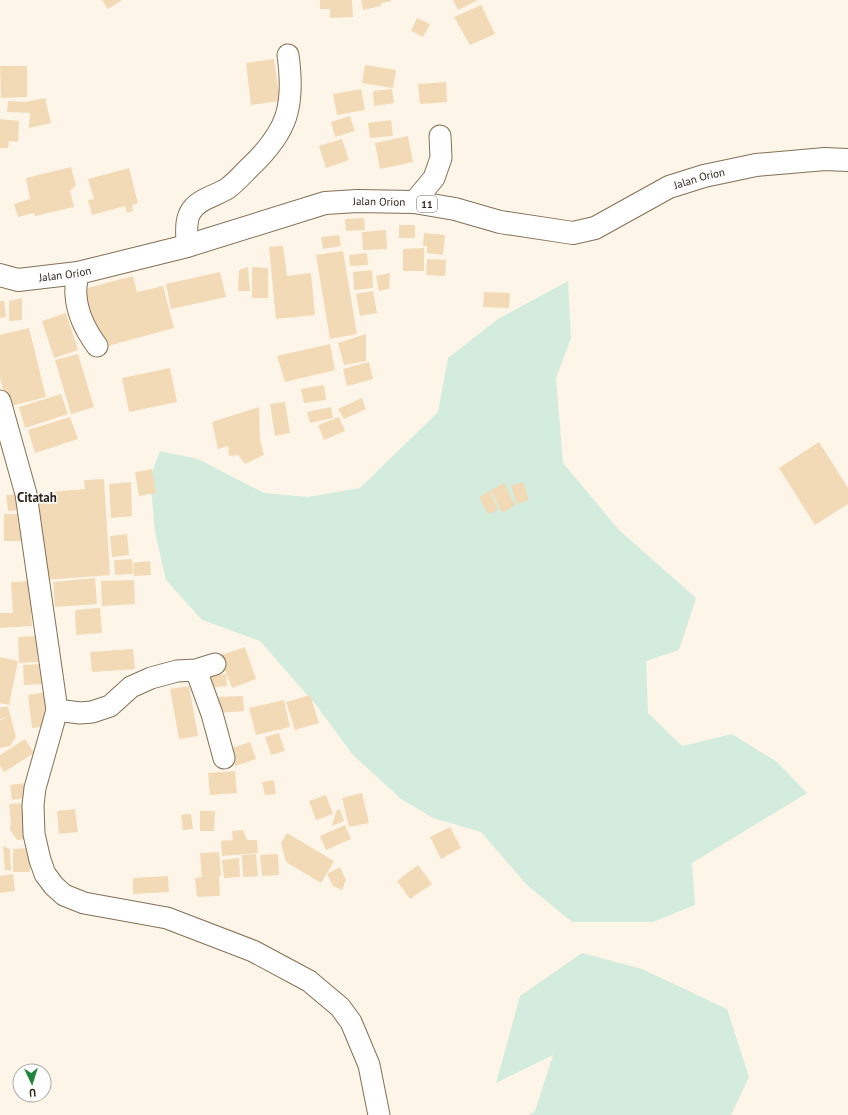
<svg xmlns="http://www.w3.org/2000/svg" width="848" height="1115" viewBox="0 0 848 1115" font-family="'PT Sans',sans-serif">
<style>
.green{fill:#d4ecdd}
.building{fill:#f3dab6}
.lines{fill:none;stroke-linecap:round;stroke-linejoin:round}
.minor-casing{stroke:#837055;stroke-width:23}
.highway-casing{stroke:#837055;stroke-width:24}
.minor{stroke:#fff;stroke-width:21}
.highway{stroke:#fff;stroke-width:22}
.labels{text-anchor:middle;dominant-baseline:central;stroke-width:3;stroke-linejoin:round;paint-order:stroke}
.shield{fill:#fff;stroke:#6c665f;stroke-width:1}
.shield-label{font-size:10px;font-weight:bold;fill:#2d251a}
.street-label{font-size:11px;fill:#2d251a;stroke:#fff}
.quarter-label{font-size:13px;font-weight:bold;fill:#2d251a;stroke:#fff}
</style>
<rect width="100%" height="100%" fill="#fef5e9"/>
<path class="green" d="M568,281L571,338L556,378L563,463L619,530L696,598L679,650L646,661L648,713L682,746L732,734L777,762L807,793L692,863L695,905L653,922H572L527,885L481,832L433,818L401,799L353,755L316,705L260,641L202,620L166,580L155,532L150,478L160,451L198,459L264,493L308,497L360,488L438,412L448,358L498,319Z
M582,953L642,969L727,1009L749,1077L731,1115H529L535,1111L553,1055L496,1083L520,996Z"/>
<path class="building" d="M102,0H122L108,9Z
M320,0H352L353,17L330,18V9H320Z
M361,0H391V1L381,3V6L363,10Z
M453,0H478L458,10Z
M481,5L495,34L470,45L454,17Z
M417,18L430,24L423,37L411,31Z
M274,59L280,101L251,105L246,63Z
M365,65L396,70L393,88L362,83Z
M0,66H27V97L1,98Z
M446,82L447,102L420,104L418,84Z
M361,89L365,110L337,115L333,94Z
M392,89L394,103L374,106L373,91Z
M45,98L51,123L29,128L30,113L7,112L8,101L26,102Z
M350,116L355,131L335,137L331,122Z
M0,119L19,121L18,142L9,141L8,148H0Z
M391,120L393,136L370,138L368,123Z
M408,136L413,162L380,169L375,143Z
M342,139L349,160L326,168L319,146Z
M71,167L76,185L70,191L74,207L35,216L34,213L18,217L14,204L30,199L26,178Z
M129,168L138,203L132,205L133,211L127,213L125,206L92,215L88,200L94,199L88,179Z
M364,218L365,230L346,231L345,219Z
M399,225H415V238H399Z
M386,230L387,249L363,250L362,232Z
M424,233L445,235L443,255L427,253V246H423Z
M339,235L341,246L323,249L321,237Z
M283,246L287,276L311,273L315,315L276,319L269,247Z
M424,248V271H403V249Z
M343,251L357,334L330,339L316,255Z
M367,253L368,265L350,266L349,255Z
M427,259L446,260L445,276L426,275Z
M248,267L250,291H238L239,270Z
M252,267L268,268V298H252Z
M372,270L373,288L354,290L353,272Z
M220,272L226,297L171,309L166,284Z
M390,273L389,289L379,291L376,276Z
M133,276L137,292L163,286L174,328L100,348L84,289Z
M373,291L377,313L360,316L356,294Z
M484,292L510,293L509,308L483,307Z
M22,298V320L9,321V301Z
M0,301H4L6,317L0,318Z
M66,313L78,350L54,358L42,321Z
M29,328L46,397L7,407L0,377V335Z
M366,334V361L344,365L338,343Z
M330,344L335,370L285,382L277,356Z
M78,354L94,407L71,414L55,360Z
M369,362L373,379L347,386L343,369Z
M170,368L177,402L129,412L122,378Z
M324,385L326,400L304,403L301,389Z
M61,394L68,414L25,428L19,407Z
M362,398L366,409L344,419L338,409Z
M285,402L290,433L275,436L270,404Z
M259,407L260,440L264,455L245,464L238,455L229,456L228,446L218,449L212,422Z
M331,407L333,418L310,423L307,412Z
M70,417L78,439L35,453L28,430Z
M339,417L345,431L324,440L318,425Z
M819,442L848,488V504L815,525L779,468Z
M152,469L156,493L139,496L135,472Z
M104,479L110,575L46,580L38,497H43L52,492L85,489L84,480Z
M131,482L132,516L111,518L109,484Z
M523,482L529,500L517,504L511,486Z
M504,483L515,505L502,513L491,490Z
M490,491L498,510L488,514L479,497Z
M21,494L24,510L8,511L6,495Z
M4,514H22L21,541H4Z
M127,534L129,555L112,557L110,536Z
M132,559L133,574L115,575L114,560Z
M150,561L151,575L134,576L133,563Z
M95,578L97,604L55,607L53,582Z
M134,580L135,604L102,606L101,581Z
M34,581L36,611L31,612L32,626L0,628V613H13L11,582Z
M100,608L102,633L76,635L75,610Z
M36,636L38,662L19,663L18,637Z
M245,647L256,679L232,688L219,656Z
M133,649L135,669L92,672L90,652Z
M0,657L18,661L9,705L0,703Z
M40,664L42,684L24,685L23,665Z
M226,674L227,686L207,688L206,676Z
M189,686L198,736L179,739L170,689Z
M46,692L51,726L32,728L28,695Z
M310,695L319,723L295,730L286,702Z
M243,696L244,711L218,713L217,697Z
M284,700L290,727L256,735L249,708Z
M0,707H8L16,737L10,746L0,748V720L8,717L0,719Z
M279,733L285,751L271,755L265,737Z
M25,739L34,753L4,772L0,766V755Z
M250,742L256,759L235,766L229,749Z
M235,771L237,793L210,795L208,773Z
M274,780L276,794L265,795L262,782Z
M25,783L27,798L12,800L10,785Z
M362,793L369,823L349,827L342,798Z
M326,795L333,814L316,820L309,801Z
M25,803L28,839L17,840L10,830L11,823L9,804Z
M75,809L78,832L59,834L57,811Z
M340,809L344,821L332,826L336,811Z
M200,811H215L214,831H200Z
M191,814L193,829L183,830L181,815Z
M345,825L351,839L326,850L320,836Z
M450,827L461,848L441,859L430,837Z
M243,830L247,840H257L258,853L222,856L221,841L233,840L232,831Z
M287,833L334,861L321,883L286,862L281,843Z
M3,846L10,849L11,871L5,870Z
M30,848V872H13V849Z
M219,852L221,876H219L220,896L197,897L195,878L202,877L200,853Z
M256,854L258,876L243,877L242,855Z
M278,854L279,875L262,876L260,855Z
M239,858L240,877L224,878L222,860Z
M418,865L432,884L410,899L397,881Z
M340,867L346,880L342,890L333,886L327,874Z
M13,874L15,891L0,893V876Z
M168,876L169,892L133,894V878Z"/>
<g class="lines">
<defs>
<path id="minor" d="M414,202L434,178L441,158L440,136
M187,246C187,236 185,222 190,213C197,199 216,196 228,188C236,182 243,174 250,167C288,131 295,106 288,55
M78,273C77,280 75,288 76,295C77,314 86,331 97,346
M0,401L26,494L57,710L35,788L33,805L34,834L40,860L45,874L54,886L64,895L84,903L167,918L253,951L309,981L340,1007L351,1022L369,1065L379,1115
M196,670L212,714L224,758
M57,710L80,713L92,712L110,706L131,687L151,678L177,671L196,670L215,664"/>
<g id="highway">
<path id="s1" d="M0,275L18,280L78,273L187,246L325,203L357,201L414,202L455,209L500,222L573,233L595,228L669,187L704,176L756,165L825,159L848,160"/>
</g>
</defs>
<use href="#minor" class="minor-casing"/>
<use href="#highway" class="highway-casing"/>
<use href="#minor" class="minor"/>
<use href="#highway" class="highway"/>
</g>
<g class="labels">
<rect class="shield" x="417" y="196" width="20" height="16" rx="3"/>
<g class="shield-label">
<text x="427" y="204">11</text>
</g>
<g class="street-label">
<text stroke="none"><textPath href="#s1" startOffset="726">Jalan Orion</textPath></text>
<text stroke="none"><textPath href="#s1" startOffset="390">Jalan Orion</textPath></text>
<text stroke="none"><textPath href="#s1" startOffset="66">Jalan Orion</textPath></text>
</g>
<g class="quarter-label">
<text x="37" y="497">Citatah</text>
</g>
</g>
<g transform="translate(32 1083) rotate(176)"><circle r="19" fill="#ffffff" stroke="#aba8a3"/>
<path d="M0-3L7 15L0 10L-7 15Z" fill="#20863b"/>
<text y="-6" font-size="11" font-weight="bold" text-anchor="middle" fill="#2d251a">U</text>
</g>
</svg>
